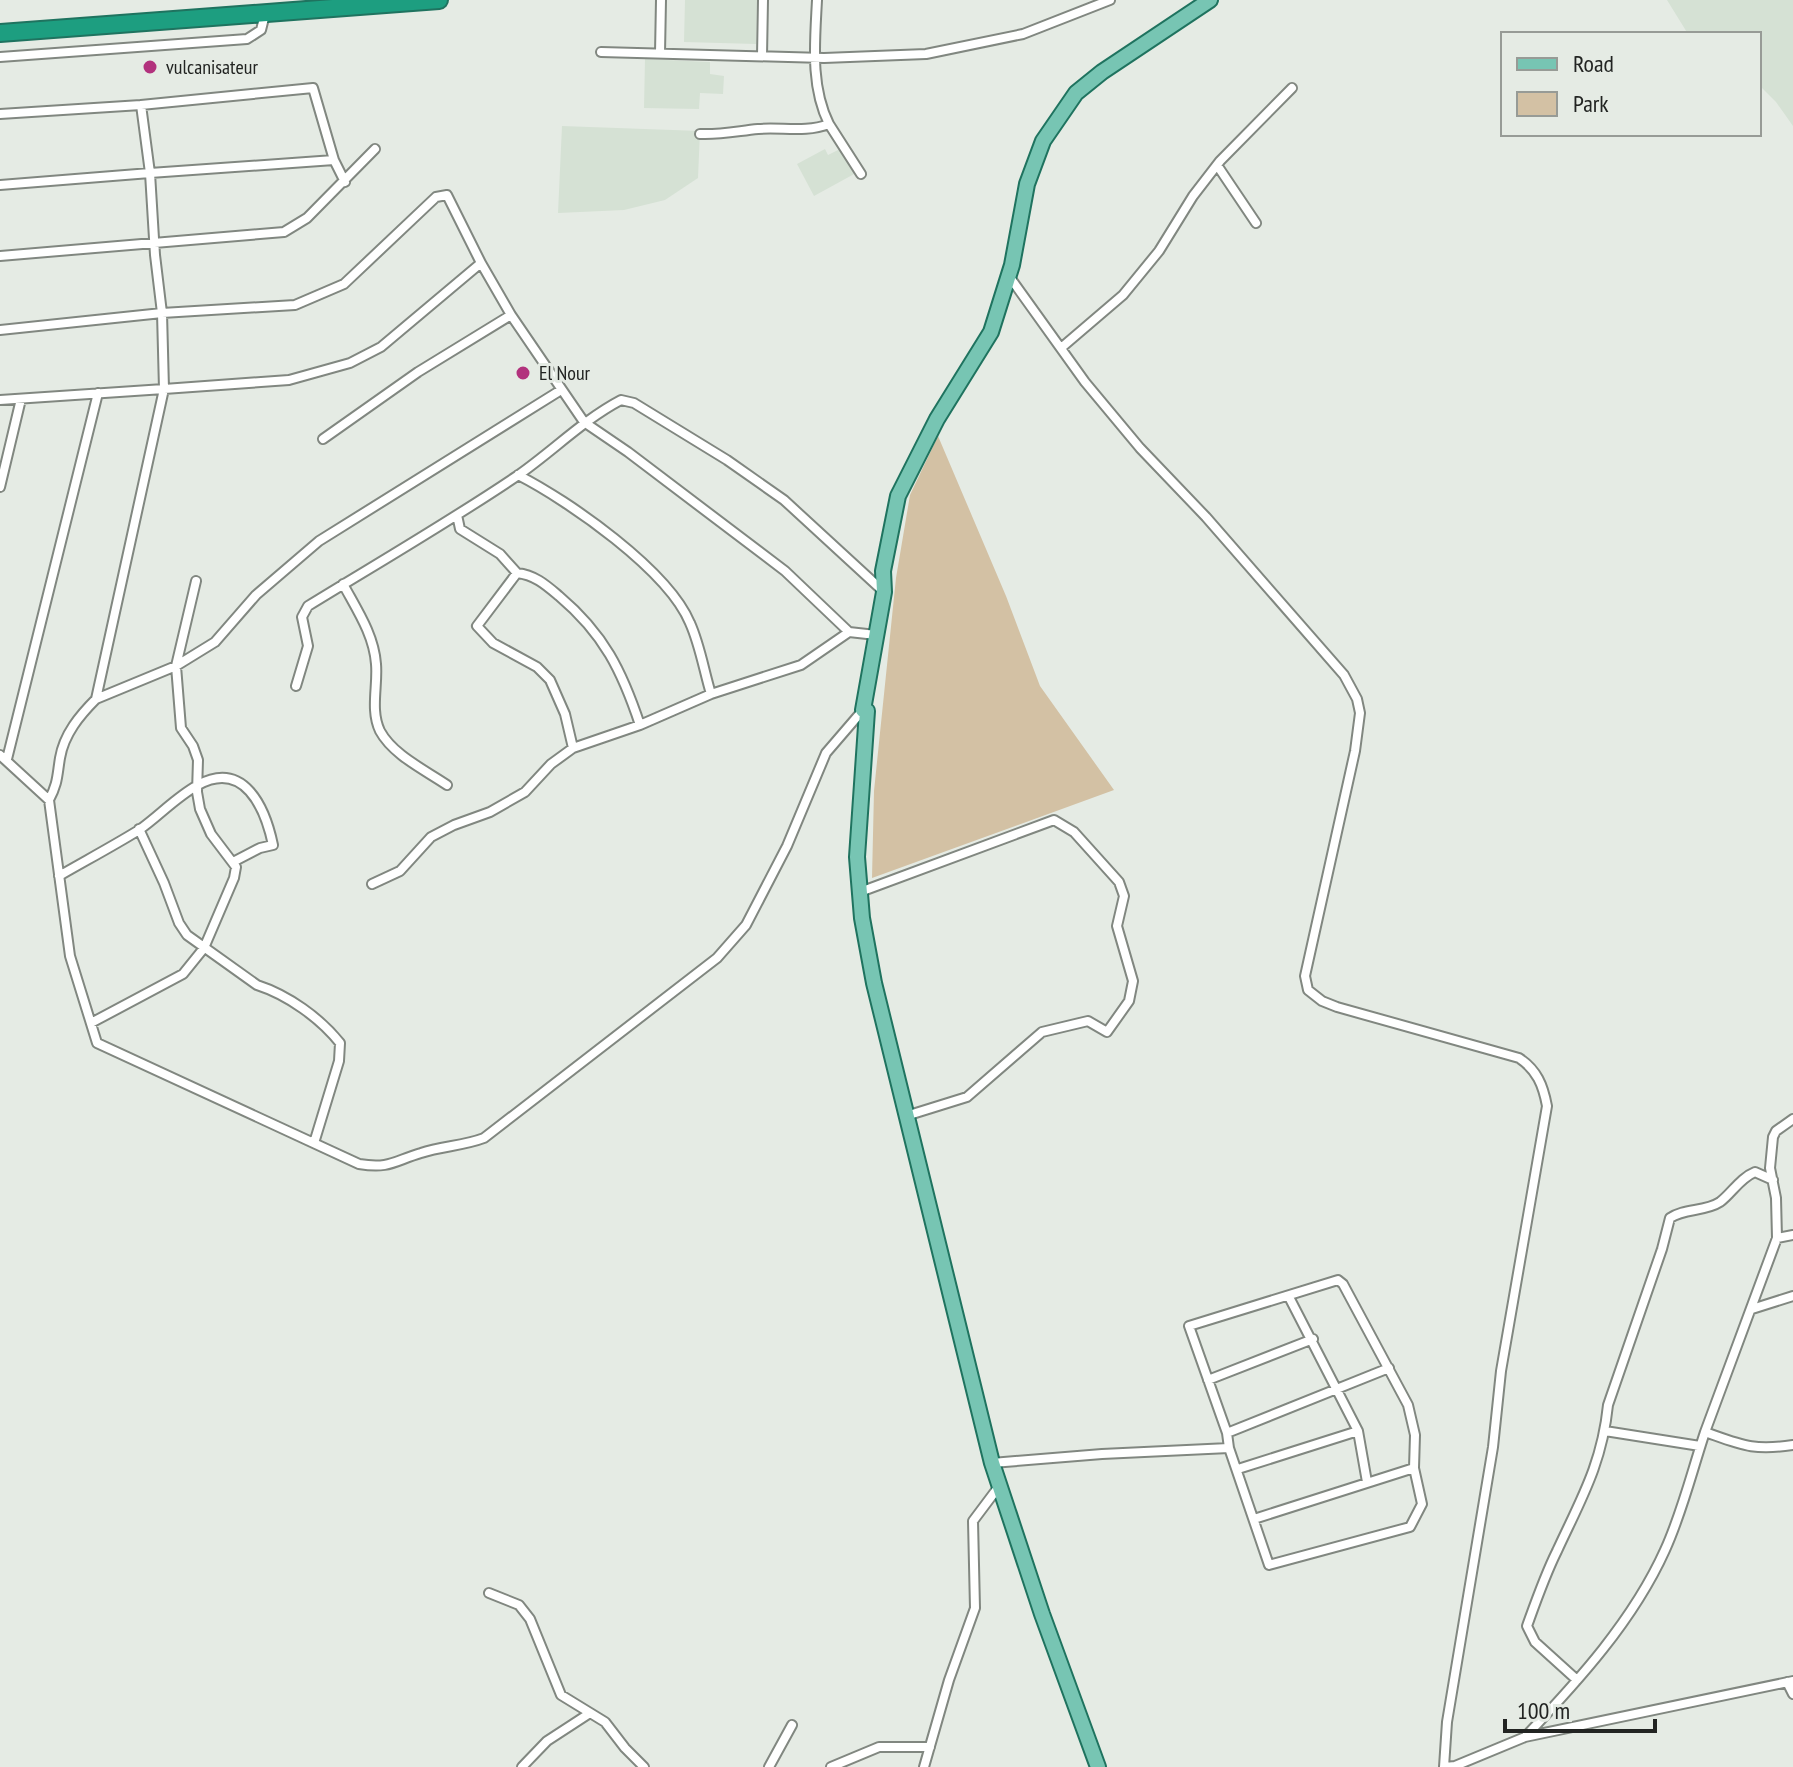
<svg xmlns="http://www.w3.org/2000/svg" width="1793" height="1767" viewBox="0 0 1793 1767" font-family="'PT Sans Narrow',sans-serif">
<style>
.built{fill:#d5e1d4}
.green{fill:#d3c1a4}
.lines{fill:none;stroke-linecap:round;stroke-linejoin:round}
.street-casing{stroke:#818780;stroke-width:12}
.primary-casing{stroke:#1f735f;stroke-width:18}
.highway-casing{stroke:#1f735f;stroke-width:20}
.street{stroke:#fff;stroke-width:8}
.primary{stroke:#77c5b3;stroke-width:14}
.highway{stroke:#1d9e80;stroke-width:16}
.poi-dot{fill:#b2327d;stroke:#e5ebe4;stroke-width:3}
.labels{text-anchor:middle;dominant-baseline:central;stroke-width:6;stroke-linejoin:round;paint-order:stroke}
.poi-label{font-size:20px;fill:#222422;stroke:#e5ebe4;text-anchor:start}
</style>
<rect width="100%" height="100%" fill="#e5ebe4"/>
<path class="built" d="M685,0H757L756,44L684,42Z
M1667,0H1793V126L1776,102L1759,85V34H1688Z
M645,59L710,62V74L724,76L723,94L700,93L699,109L644,108Z
M562,126L700,131L698,178L665,200L624,210L558,213Z
M842,148L856,173L814,196L797,164L825,149L828,155Z"/>
<path class="green" d="M938,436L1006,596L1040,686L1114,790L872,878L874,791L896,578L910,495Z"/>
<g class="lines">
<defs>
<path id="street" d="M601,52L824,58L926,54L1023,34L1110,0
M660,53L661,0
M762,56L763,0
M0,57L247,39L261,30L265,14
M0,114L141,105L313,88L334,160L150,173L155,255L162,313L295,305L344,284L436,197L447,195L481,263L381,347L350,363L289,380L164,389L96,699C80,715 64,734 60,758C57,776 58,783 49,800L0,755
M829,124L861,174
M700,134C720,135 738,131 758,129C783,127 805,133 829,124C810,86 815,41 817,0
M334,160L345,182
M1217,165L1256,223
M0,185L150,173L141,105
M0,256L284,232L307,218L375,149
M481,263L511,315L584,422L628,452L785,571L849,632L876,635
M1009,276L1085,382L1140,448L1206,517L1344,675L1357,699L1360,713L1355,751L1305,976L1308,990L1322,1001L1337,1007L1519,1058C1537,1070 1543,1085 1547,1106L1501,1371L1493,1447L1447,1722L1444,1767
M0,330L162,313L164,389L0,400
M1061,348L1123,295L1159,251L1193,196L1220,161L1292,88
M323,439L418,372L511,315
M518,475C569,501 668,570 690,623C700,645 704,671 711,694L801,665L849,632
M0,487L21,399
M457,515L460,529L500,554L517,573C535,575 546,585 559,596C604,634 622,671 640,725
M517,573L477,626L493,643L537,667L550,680L565,714L573,748L640,725L711,694
M343,584C357,610 374,635 376,664C378,686 370,710 380,731C393,755 425,770 447,785
M296,686L308,646L302,617L308,606C378,563 449,522 517,476C553,451 583,420 621,400L634,403L727,460L784,500L883,591
M96,699L176,666L215,642L256,595L319,541L561,390
M7,759L98,393
M49,800L70,956L97,1043L359,1164C390,1169 394,1161 421,1153C442,1146 463,1146 484,1138L717,958L746,925L787,846L826,753L863,710
M139,829L164,883L179,923L187,935L257,985C288,995 320,1018 340,1043L339,1061L314,1143
M59,876C85,861 113,846 139,830C159,816 176,797 198,785C244,760 265,807 273,845L260,848L233,862
M372,884L400,871L431,837L454,825L490,812L525,792L551,764L573,748
M860,892L1054,820L1074,832L1119,882L1124,896L1117,926L1133,981L1129,1001L1107,1032L1088,1021L1042,1032L967,1097L906,1116
M91,1023L183,974L204,948L234,878L236,867L211,834L200,809L197,792L198,760L193,746L181,728L176,666L196,581
M1777,1238L1793,1235
M1338,1280L1343,1284L1408,1405L1415,1435L1414,1468L1422,1504L1410,1527L1269,1565L1229,1448L1227,1433L1189,1326Z
M1289,1297L1358,1431L1367,1482
M1752,1309L1793,1296
M1208,1380L1313,1339
M1605,1431L1700,1446
M1705,1432L1777,1238L1776,1198L1770,1168L1773,1137L1776,1131L1793,1119
M1227,1433L1389,1368
M992,1463L1102,1454L1229,1448
M1238,1469L1358,1431
M1254,1519L1414,1468
M489,1593L519,1605L530,1619L561,1695L605,1722L625,1748L644,1767
M1577,1680L1535,1642L1527,1626C1536,1601 1545,1575 1557,1551C1581,1499 1602,1464 1608,1405L1662,1249L1670,1218C1684,1208 1705,1212 1720,1202C1732,1193 1740,1178 1755,1172L1773,1180
M1787,1682L1793,1694
M1525,1737C1578,1681 1633,1621 1665,1550C1682,1513 1692,1471 1705,1432C1742,1445 1753,1451 1793,1445
M522,1767L547,1741L590,1713
M769,1767L792,1725
M831,1767L879,1747H930
M924,1767L949,1680L975,1608L973,1521L1000,1485
M1445,1767L1455,1766L1525,1737L1793,1681"/>
<path id="primary" d="M1098,1767L1042,1614L992,1463L874,983L862,918L857,857L867,711L863,710L884,592L883,571L898,496L937,419L991,332L1012,265L1027,184L1043,141L1076,93L1102,72L1210,0"/>
<path id="highway" d="M0,33L439,0"/>
</defs>
<use href="#street" class="street-casing"/>
<use href="#primary" class="primary-casing"/>
<use href="#highway" class="highway-casing"/>
<use href="#street" class="street"/>
<use href="#primary" class="primary"/>
<use href="#highway" class="highway"/>
</g>
<g class="poi-dot">
<circle cx="150" cy="67" r="8"/>
<circle cx="523" cy="373" r="8"/>
</g>
<g class="labels">
<g class="poi-label">
<text x="166" y="67">vulcanisateur</text>
<text x="539" y="373">El Nour</text>
</g>
</g>
<rect x="1501" y="32" width="260" height="104" fill="#e5ebe4" stroke="#979b96" stroke-width="2"/>
<rect x="1517" y="58" width="40" height="12" fill="#77c5b3" stroke="#979b96" stroke-width="2"/>
<text x="1573" y="72" font-size="24" fill="#222422">Road</text>
<rect x="1517" y="92" width="40" height="24" fill="#d3c1a4" stroke="#979b96" stroke-width="2"/>
<text x="1573" y="112" font-size="24" fill="#222422">Park</text>
<path d="M1505 1719v12h150v-12" fill="none" stroke="#222422" stroke-width="4"/>
<text x="1517" y="1719" font-size="24" fill="#222422" stroke="#e5ebe4" stroke-width="6" paint-order="stroke">100 m</text>
</svg>
